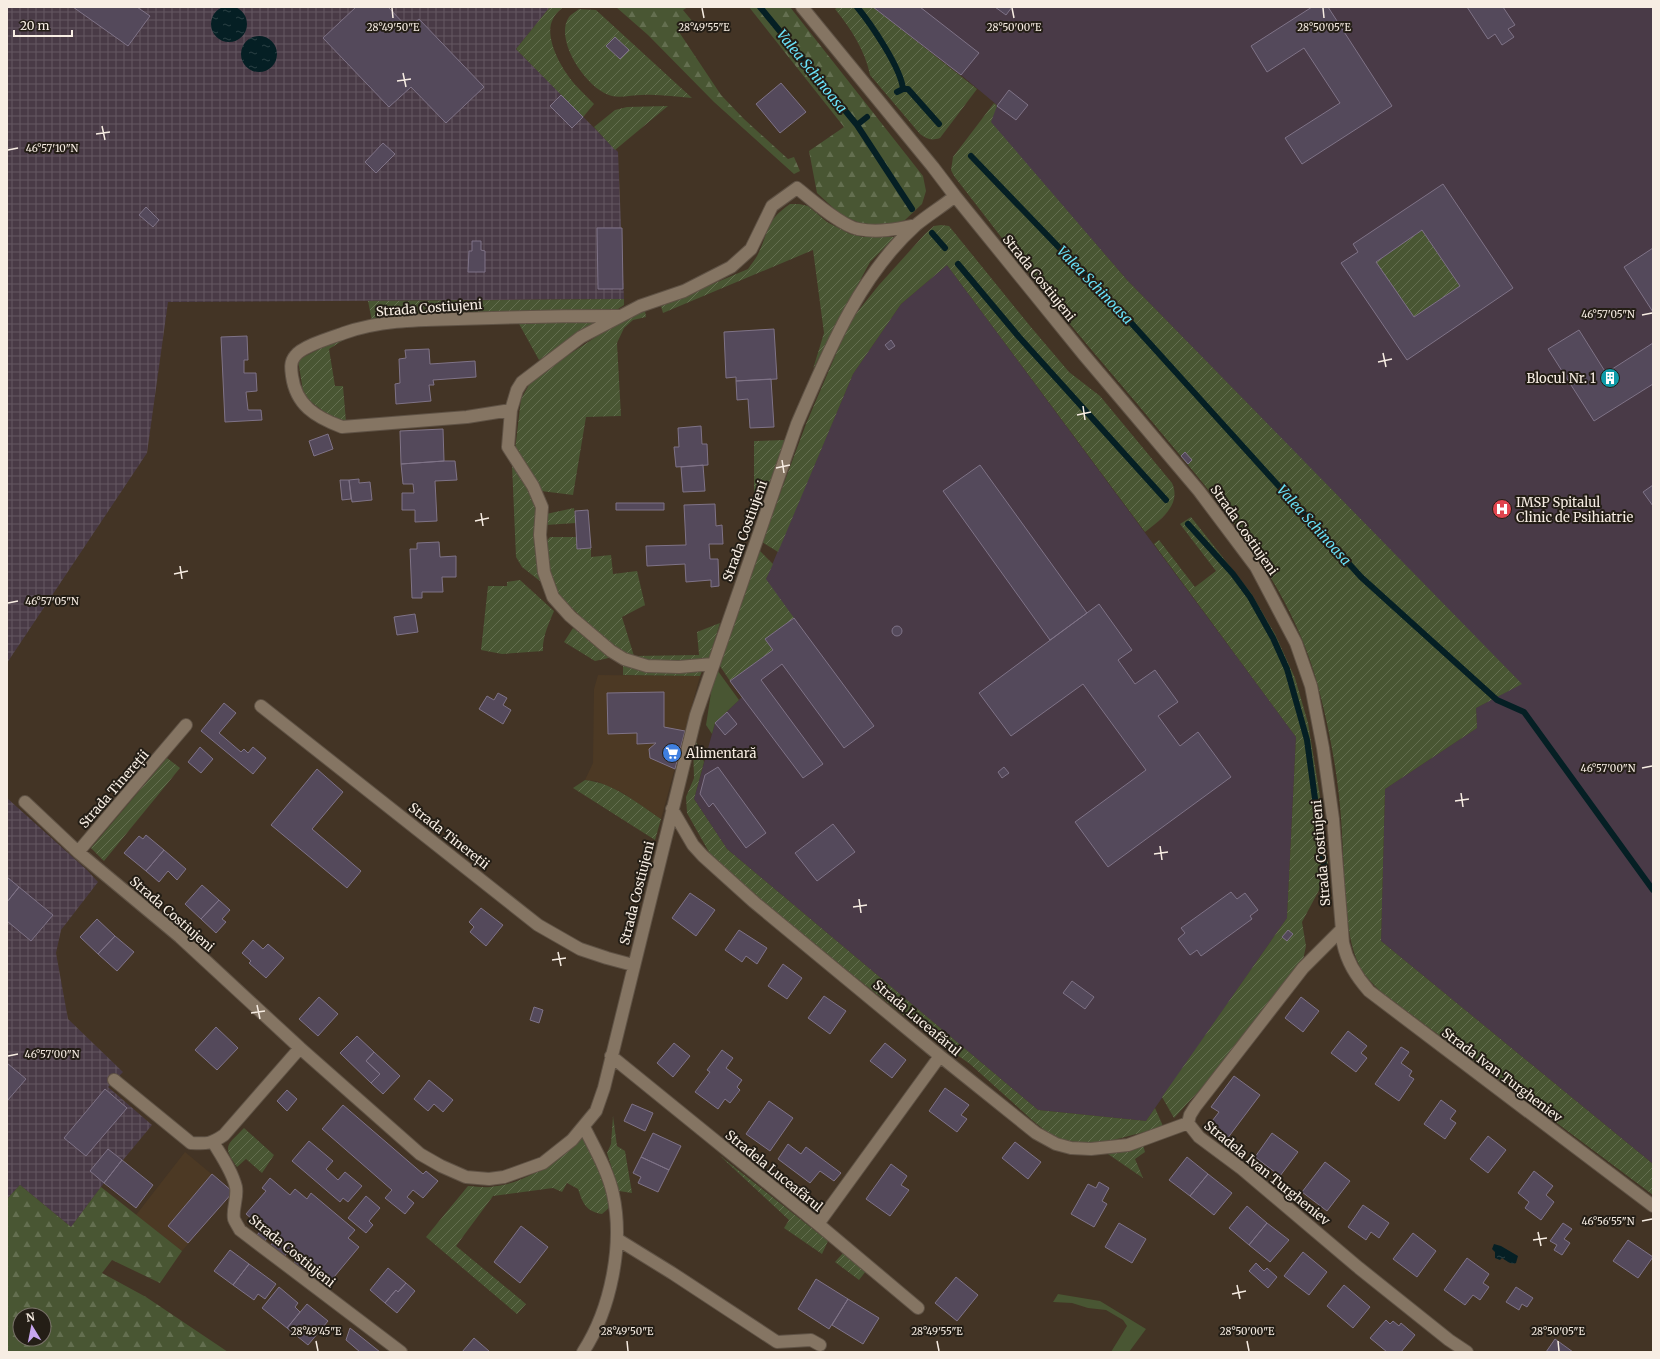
<svg xmlns="http://www.w3.org/2000/svg" width="1660" height="1359" viewBox="0 0 1660 1359" font-family="Merriweather,serif">
<style>
.built{fill:#4c3924}
.industrial{fill:url(#industrial-grid)}
.medical{fill:#493a47}
.grass{fill:#495633}
.forest{fill:url(#forest-firs);fill-rule:evenodd}
.garden{fill:url(#garden-furrows)}
.water{fill:url(#water-ripples)}
.lines{fill:none;stroke-linecap:round;stroke-linejoin:round}
.stream{stroke:#051f24;stroke-width:6}
.building{fill:#54495b;stroke:#7f7387;fill-rule:evenodd}
.minor-casing{stroke:#5f5245;stroke-width:14}
.minor{stroke:#857563;stroke-width:12}
.ticks{fill:none;stroke:#f7ede3;stroke-width:1.5}
.labels{text-anchor:middle;dominant-baseline:central;stroke-width:4;stroke-linejoin:round;paint-order:stroke}
.street-label{font-size:13px;fill:#f7ede3;stroke:#241e16}
.poi-label{font-size:13px;fill:#f7ede3;stroke:#241e16;text-anchor:start}
.water-label{font-size:14px;font-style:italic;fill:#6ae2f9;stroke:#241e16}
.ticks-label{font-size:10px;text-anchor:middle;fill:#f7ede3;stroke:#241e16;stroke-width:4;stroke-linejoin:round;paint-order:stroke}
</style>
<defs>
<pattern id="industrial-grid" width="8" height="8" patternUnits="userSpaceOnUse"><rect width="8" height="8" fill="#493a46"/><path d="M0 4h8M4 0v8" fill="none" stroke="#645761"/></pattern>
<pattern id="forest-firs" width="22" height="20" patternUnits="userSpaceOnUse"><rect width="22" height="20" fill="#495633"/><path d="M5 1l3.5 6h-7zM16 11l3.5 6h-7z" fill="#646f50"/></pattern>
<pattern id="garden-furrows" width="10" height="10" patternUnits="userSpaceOnUse"><rect width="10" height="10" fill="#495633"/><path d="M-1 1l2-2M0 10L10 0M9 11l2-2" fill="none" stroke="#646f50"/></pattern>
<pattern id="water-ripples" width="26" height="14" patternUnits="userSpaceOnUse"><rect width="26" height="14" fill="#051f24"/><path d="M2 4q2-2 4 0t4 0M15 11q2-2 4 0t4 0" fill="none" stroke="#2a4044"/></pattern>
</defs>
<rect width="100%" height="100%" fill="#433425"/>
<path class="built" d="M598,675L700,676L661,819L623,793L596,781L585,780L593,763L594,689Z
M185,1152L233,1192L182,1251L136,1215Z"/>
<path class="industrial" d="M7,7H550L516,49L618,152L624,299L168,302L147,453L7,663Z
M7,798L87,870L98,882L61,930L56,953L68,1019L123,1072L108,1087L152,1125L104,1183L71,1227L20,1185L7,1199Z"/>
<path class="medical" d="M873,7H1653V1164L1381,941L1385,789L1477,728L1476,708L1521,684L1127,280L990,122L997,105L961,75Z
M947,265L1296,737L1287,918L1146,1121L1038,1110L727,849L694,799L715,723L742,697L730,681L773,650L765,639L766,579L853,374L901,304Z"/>
<path class="grass" d="M715,667L739,700L715,723L712,734L706,725Z
M1058,1294L1100,1301L1146,1329L1129,1352H1111L1127,1326L1123,1320L1106,1310L1088,1308L1072,1303L1053,1302Z"/>
<path class="forest" d="M616,7H688L683,10L693,22L679,32L721,95L744,119L788,159L794,157L800,171L794,174L714,102L648,35Z
M749,7H790L923,176L926,191L922,204L905,220L886,226L860,223L841,215L817,193L809,151L844,127Z
M20,1185L71,1227L101,1187L182,1251L160,1283L112,1260L102,1273L146,1297L228,1352H7V1199ZM20,1315H44V1339H20Z"/>
<path class="garden" d="M550,7H563C560,10 555,14 553,19C544,35 559,64 569,77C576,87 586,95 594,104L583,117L516,49Z
M838,7H873L977,89L940,138C931,141 927,139 920,134L870,75C865,50 851,29 835,9Z
M579,9L596,10L692,98C676,97 659,94 642,95C633,95 621,98 612,96C588,91 553,40 569,17C571,14 576,12 579,9Z
M994,103L997,106L991,122L1127,280L1522,684L1476,708L1477,728L1385,789L1381,941L1653,1164V1195L1380,991C1372,983 1364,975 1359,965C1350,946 1348,925 1346,905C1343,868 1343,832 1339,796C1335,759 1326,714 1316,679C1285,572 1208,490 1139,406C1107,368 1075,331 1044,292C1014,254 984,215 954,176L951,170L953,157Z
M668,106L615,150L594,127L615,110L627,107Z
M790,204H799L808,206L827,222L850,234L863,237H895L870,262L831,334L813,369L824,333L813,250L663,313L661,306L748,269C751,264 755,260 757,256C770,231 764,222 790,204Z
M941,225L949,226L1030,326L1069,372L1100,396L1172,483C1182,505 1160,520 1145,532L947,265L901,304L853,374L778,552L762,542L806,424L850,321L879,285L925,234L934,226Z
M1422,230L1460,286L1414,317L1376,262Z
M624,299V305L615,311L372,321L368,301Z
M645,311L646,317L633,320L624,328L617,343L621,416L586,417L573,495L541,491L515,450L521,399L530,383L550,367L608,329L631,316Z
M601,320L539,360L518,322Z
M350,336L329,349L335,386H343L346,422L335,420L306,398L303,391L298,360L331,343Z
M784,440L783,449L768,493H754V441Z
M512,465L532,494L536,508L545,585L522,567L516,557Z
M574,508L576,523L546,525V514Z
M1191,517L1251,593L1275,634L1295,678L1308,723L1323,815L1328,865L1325,879L1302,922L1306,946L1303,960L1218,1070L1174,1118L1162,1097L1287,918L1296,737L1154,544L1159,540L1195,587L1216,571L1180,524Z
M550,537H576L577,549L591,548V557L611,555L613,574L637,571L645,605L622,617L634,656L699,655L697,632L720,623L709,659L688,662L641,660L627,656L599,635L557,593L550,573L545,543Z
M760,551L773,564L766,579L794,618L765,639L773,650L730,681L718,663Z
M520,580L554,611C549,623 542,638 543,651L502,654L481,650L488,586H507V582Z
M573,628L613,657L595,661L564,642Z
M623,664L659,671H702L700,676L623,675Z
M695,739L704,762L694,799L727,849L1038,1110L1146,1121L1155,1108L1163,1126L1148,1131L1098,1144H1074L1052,1136L1032,1120L970,1064L926,1033L854,976L714,861L687,813L686,797L694,778L693,745Z
M167,758L180,768L104,861L91,848Z
M585,780C614,783 637,803 661,819L655,840L573,788Z
M613,1116L617,1146L625,1151L632,1193L619,1191L607,1153L611,1144Z
M244,1128L274,1155L262,1173L246,1159L237,1167C221,1145 228,1145 244,1128Z
M584,1135C589,1147 611,1196 610,1205C609,1209 605,1211 602,1214C585,1211 583,1203 578,1189L567,1183L562,1192L553,1188L493,1196L456,1246L526,1304L517,1314L426,1237L468,1186C475,1186 483,1188 490,1187C531,1183 554,1160 584,1135Z
M1143,1145L1145,1152L1135,1159L1143,1178L1105,1152Z
M719,1155L828,1241L822,1254L784,1228L789,1220Z
M843,1253L866,1271L859,1280L835,1262Z"/>
<path class="water" d="M211 24a18 18 0 1 1 36 0a18 18 0 1 1-36 0Z
M241 54a18 18 0 1 1 36 0a18 18 0 1 1-36 0Z
M1494,1244L1501,1246L1518,1256L1516,1263C1511,1265 1507,1261 1502,1258L1500,1260L1495,1258V1252L1492,1249Z"/>
<g class="lines">
<path class="stream" d="M760,7L857,125L867,117
M857,7C871,24 901,68 903,89
M897,92L903,89H908L939,124
M857,125L912,209
M971,156L1124,315L1361,577L1497,700L1524,712L1653,890
M932,233L945,248
M958,264L1019,337L1166,500
M1188,524L1233,574L1250,597L1273,638L1287,669L1307,740L1324,865"/>
</g>
<path class="building" d="M73,7H137L150,16L128,46Z
M356,7H388L408,28L419,19L484,87L446,123L411,87L389,107L323,38Z
M873,7H920L979,53L961,75Z
M995,7H1012L1006,15Z
M1312,7H1328L1392,106L1302,164L1285,138L1340,103L1304,48L1267,72L1251,46Z
M1467,7H1503L1515,25L1508,29L1514,37L1502,45L1495,34L1488,39Z
M615,37L629,50L620,59L606,46Z
M781,83L806,112L780,133L756,104Z
M1009,90L1028,105L1016,120L997,106Z
M561,95L583,117L572,128L550,106Z
M383,143L395,154L376,173L365,162Z
M1443,184L1513,288L1407,360L1341,263L1358,252L1353,244ZM1422,230L1460,286L1414,317L1376,262Z
M146,207L159,220L153,227L139,215Z
M597,228H622L623,289H598Z
M472,241H481V250L485,251V272H468L469,251H472Z
M1653,248V312L1624,267Z
M774,329L777,379L736,381V377L726,378L724,332Z
M1579,330L1606,373L1653,343V384L1594,421L1548,349Z
M247,336L248,360H244V373H256L257,391L246,392L248,410H261L262,420L225,422L221,337Z
M891,340L895,346L889,350L885,345Z
M429,349L430,364L475,361L476,377L433,380L434,385H429L431,401L396,404L395,384L400,383L399,359L406,358L405,350Z
M771,379L774,427L750,428L748,399L737,400L736,381Z
M701,426L702,444H707L708,465L676,467L674,447H679L678,428Z
M443,429L444,461L401,464L400,431Z
M328,434L333,449L314,456L309,441Z
M1185,452L1192,460L1188,464L1181,456Z
M444,461H455L457,480L435,481L437,521L415,522V510H402V493H414L413,484H403L401,464Z
M703,465L705,491L683,492L681,467Z
M980,465L1087,613L1050,640L943,491Z
M359,479V483L370,482L372,500L352,502L349,480Z
M340,480H349L351,499L342,500Z
M1653,485V506L1643,492Z
M616,503H664V510H616Z
M715,504L716,526L722,525L723,544H709L710,559H718L719,586L711,587V580L686,582L685,564L647,566L646,546L686,545L684,505Z
M588,510L591,548L577,549L575,511Z
M439,542L440,557L456,556V577H442L443,592H422V598H412L410,549H417V543Z
M1099,604L1132,650L1118,660L1135,684L1155,670L1178,702L1158,716L1180,746L1198,732L1231,777L1108,867L1075,822L1146,770L1083,684L1011,736L979,693Z
M415,614L418,632L397,635L394,617Z
M794,618L874,726L844,748L782,664L761,680L823,764L803,778L730,681L773,650L765,639Z
M892 631a5 5 0 1 1 10 0a5 5 0 1 1-10 0Z
M664,692V727L685,731L675,769L650,758L649,749L656,743L637,744V733L608,734L607,693Z
M498,693L507,698L503,705L511,710L503,724L479,709L487,696L494,700Z
M224,703L236,713L219,733L241,752L244,749L248,753L253,747L266,758L253,774L201,731Z
M727,712L737,724L725,735L715,723Z
M200,747L213,759L201,773L188,762Z
M718,767L766,833L746,848L713,803L709,807L700,794L705,775Z
M1004,767L1009,773L1002,778L998,772Z
M317,769L343,792L312,829L361,871L347,888L271,825Z
M833,824L855,852L817,881L795,853Z
M146,835L164,850L146,871L124,853L139,836L143,839Z
M164,850L186,869L177,880L168,871L159,882L146,871Z
M7,877L19,887L7,902Z
M202,885L219,900L201,919L185,904Z
M19,887L53,915L31,941L7,921V902Z
M1231,892L1237,899L1245,893L1258,910L1250,916L1252,919L1201,956L1197,950L1190,955L1178,939L1185,933L1181,928Z
M690,893L715,910L696,936L672,918Z
M219,900L230,910L222,919L226,922L216,933L201,919Z
M481,908L503,925L486,946L470,932L474,927L469,922Z
M97,919L115,936L98,954L80,937Z
M739,930L767,948L757,964L746,956L742,962L725,950Z
M1288,930L1293,934L1287,941L1282,937Z
M115,936L134,952L117,971L98,954Z
M253,940L263,949L268,944L284,958L266,978L249,963L251,961L242,953Z
M783,964L802,978L787,999L768,986Z
M1072,981L1094,997L1085,1009L1063,993Z
M824,996L846,1011L830,1034L808,1018Z
M319,997L338,1014L318,1036L299,1019Z
M1301,997L1319,1011L1303,1032L1285,1018Z
M534,1007L543,1010L539,1023L530,1020Z
M216,1027L238,1048L217,1070L195,1050Z
M1348,1031L1367,1046L1361,1053L1367,1058L1356,1072L1331,1053Z
M357,1036L374,1052L366,1061L380,1074L371,1083L340,1053Z
M674,1043L690,1056L673,1077L657,1063Z
M885,1043L906,1060L892,1078L870,1061Z
M1401,1047L1409,1052L1401,1063L1412,1071L1409,1076L1414,1079L1399,1101L1375,1084Z
M722,1050L733,1058L726,1068L742,1080L737,1087L740,1090L730,1103L725,1099L718,1109L695,1092L710,1072L707,1070Z
M374,1052L400,1076L383,1094L371,1083L380,1074L366,1061Z
M7,1063L26,1079L7,1101Z
M1234,1076L1260,1095L1227,1139L1209,1125L1219,1112L1211,1107Z
M429,1080L453,1100L443,1112L434,1104L428,1111L414,1099Z
M945,1088L969,1105L961,1115L967,1119L957,1132L929,1111Z
M105,1089L127,1108L86,1156L64,1138Z
M287,1090L297,1099L287,1111L277,1101Z
M1441,1100L1456,1111L1450,1119L1456,1123L1445,1139L1424,1124Z
M769,1101L793,1118L770,1151L746,1134Z
M632,1104L653,1113L645,1131L624,1121Z
M343,1105L423,1174L426,1171L438,1181L423,1198L413,1190L407,1197L414,1203L405,1214L385,1198L392,1190L322,1129Z
M653,1133L681,1146L669,1170L641,1157Z
M1272,1133L1298,1152L1280,1176L1255,1157Z
M1488,1136L1506,1150L1488,1173L1470,1159Z
M309,1141L333,1161L326,1169L338,1180L345,1172L362,1186L348,1202L343,1198L340,1202L292,1161Z
M1015,1142L1041,1162L1028,1179L1002,1158Z
M788,1144L801,1154L806,1147L841,1173L834,1181L820,1171L810,1183L778,1159Z
M108,1149L122,1160L104,1183L90,1171Z
M641,1157L669,1170L658,1192L638,1183L641,1177L633,1173Z
M1187,1157L1208,1174L1190,1196L1169,1180Z
M122,1160L153,1185L136,1208L104,1183Z
M1325,1162L1350,1181L1327,1211L1302,1192Z
M891,1164L907,1176L901,1185L909,1190L890,1216L866,1199Z
M1534,1171L1553,1186L1546,1195L1554,1202L1541,1220L1525,1208L1529,1202L1518,1193Z
M212,1174L233,1192L188,1243L168,1226Z
M1208,1174L1232,1193L1214,1215L1190,1196Z
M270,1178L290,1195L295,1189L307,1199L311,1193L355,1230L348,1238L359,1247L329,1283L308,1265L302,1272L293,1264L299,1256L290,1249L284,1257L270,1246L276,1239L270,1234L264,1242L257,1235L263,1228L246,1214L266,1191L262,1188Z
M1099,1182L1109,1188L1102,1201L1107,1204L1094,1227L1071,1214L1088,1184L1096,1188Z
M366,1196L380,1208L369,1221L373,1225L366,1233L348,1218Z
M1363,1205L1389,1223L1379,1238L1371,1232L1366,1240L1348,1227Z
M1247,1206L1267,1223L1249,1245L1229,1228Z
M1119,1223L1146,1239L1132,1263L1105,1247Z
M1267,1223L1289,1240L1270,1262L1249,1245Z
M1563,1223L1572,1229L1564,1239L1570,1243L1562,1255L1554,1250L1557,1245L1550,1241Z
M521,1226L548,1247L520,1283L494,1262Z
M1413,1233L1436,1251L1417,1277L1393,1259Z
M1628,1240L1653,1257L1638,1278L1613,1261Z
M230,1250L249,1264L233,1285L214,1271Z
M1303,1252L1327,1272L1309,1295L1284,1276Z
M1467,1258L1489,1274L1483,1283L1489,1287L1480,1300L1473,1295L1465,1305L1444,1290Z
M1256,1263L1264,1271L1267,1268L1277,1277L1268,1288L1249,1271Z
M249,1264L276,1284L265,1299L258,1294L254,1300L233,1285Z
M388,1268L406,1283L398,1292L396,1290L385,1303L370,1290Z
M956,1277L978,1295L957,1321L935,1303Z
M816,1279L848,1299L829,1329L798,1309Z
M406,1283L415,1291L397,1313L385,1303L396,1290L398,1292Z
M1344,1285L1370,1307L1353,1328L1327,1306Z
M279,1287L298,1303L295,1307L300,1312L287,1328L262,1308Z
M1516,1287L1533,1298L1527,1307L1522,1304L1519,1310L1506,1302Z
M848,1299L879,1318L863,1344L832,1325Z
M307,1304L328,1321L308,1345L287,1328Z
M1386,1320L1390,1324L1393,1321L1399,1326L1401,1323L1415,1335L1401,1352H1387L1370,1338Z
M350,1328L380,1352H360L346,1340Z
M474,1338L489,1351L487,1352H462Z
M1555,1339L1573,1352H1546Z"/>
<g class="lines">
<defs>
<path id="minor" d="M802,7L933,167L955,196L1084,355L1199,491L1256,567L1296,643L1311,686L1323,748L1333,819L1343,943C1347,962 1356,976 1369,991L1653,1206
M511,410L467,417L342,427C315,417 296,405 292,376C291,369 290,362 295,356C302,346 333,337 344,333C381,320 419,320 458,319C512,317 566,316 619,316
M713,664L679,667L647,666L624,659L611,651L570,616L553,597L544,572L540,535L542,507L533,486L508,447L511,410L517,390L522,382L581,337L640,306L684,291L731,267L751,249L772,206L797,188C811,199 841,226 858,229C878,233 897,229 916,225
M261,706L538,925L580,949L607,958L633,965
M25,802L78,852L180,937L300,1048L420,1154L441,1166L466,1177L489,1179L504,1177L543,1163L572,1140L596,1111L604,1088L696,715L797,424C827,355 858,277 916,225C928,215 943,206 955,196
M672,809L693,845L703,856L754,902L940,1056L1036,1133L1056,1144L1071,1148L1091,1149L1128,1145L1188,1123
M78,852L186,725
M1342,929L1303,968L1195,1107L1190,1115L1188,1123L1199,1137L1242,1169L1359,1268L1449,1340L1467,1352
M611,1056L818,1224L918,1308
M114,1080L191,1143C207,1144 211,1144 224,1135L300,1048
M213,1142C222,1157 232,1171 236,1187C238,1198 232,1209 234,1219C235,1222 238,1226 240,1230L401,1352
M818,1224L940,1056
M617,1239L672,1273L777,1342L811,1340L820,1345
M583,1352C611,1309 624,1244 613,1194C608,1171 594,1147 584,1127"/>
</defs>
<use href="#minor" class="minor-casing"/>
<use href="#minor" class="minor"/>
</g>
<path class="ticks" d="M392,8L393,18M702,8L704,18M1012,8L1014,18M1323,8L1324,18M403,73L406,87M397,81L411,79M102,126L105,140M96,134L110,132M8,150L18,148M1642,315L1652,313M1383,353L1386,367M1378,362L1392,359M1083,406L1085,420M1077,415L1091,412M782,460L784,473M776,468L790,465M481,513L483,526M475,521L489,518M180,566L182,579M174,574L188,571M8,603L18,601M1642,768L1652,766M1461,793L1463,807M1455,801L1469,799M1160,846L1162,860M1154,854L1168,852M859,899L861,913M853,907L867,905M558,952L561,966M552,960L566,958M257,1005L260,1019M251,1013L265,1011M8,1056L18,1054M1642,1221L1652,1219M1538,1232L1541,1246M1533,1240L1547,1238M1237,1285L1240,1299M1232,1294L1246,1291M316,1341L318,1351M627,1341L628,1351M937,1341L939,1351M1247,1341L1249,1351M1558,1341L1559,1351"/>
<defs>
<symbol id="building-disc" viewBox="-11 -11 22 22"><circle r="9.5" fill="#0f9aa8" stroke="#241e16"/><path d="M-4-6H4V6H1V3H-1V6H-4ZM-2.5-4.3h1.7v1.8h-1.7ZM.8-4.3h1.7v1.8H.8ZM-2.5-1h1.7V.8h-1.7ZM.8-1h1.7V.8H.8Z" fill="#fff"/></symbol>
<symbol id="hospital-disc" viewBox="-11 -11 22 22"><circle r="9.5" fill="#e0444e" stroke="#241e16"/><path d="M-5-5h3v3.5h4V-5h3V5h-3V1.5h-4V5h-3Z" fill="#fff"/></symbol>
<symbol id="supermarket-disc" viewBox="-11 -11 22 22"><circle r="9.5" fill="#3f7fe0" stroke="#241e16"/><path d="M-6-5.5h2.5l.6 2H6L4.5 2H-2.5L-4.4-4H-6ZM-1.5 3.2a1.3 1.3 0 1 0 .1 0ZM3 3.2a1.3 1.3 0 1 0 .1 0Z" fill="#fff"/></symbol>
</defs>
<g fill-rule="evenodd">
<use href="#building-disc" x="1599" y="367" width="22" height="22"/>
<use href="#hospital-disc" x="1491" y="498" width="22" height="22"/>
<use href="#supermarket-disc" x="661" y="742" width="22" height="22"/>
</g>
<g class="labels">
<g class="street-label">
<text transform="translate(1039 278) rotate(51)">Strada Costiujeni</text>
<text transform="translate(429 308) rotate(-4)">Strada Costiujeni</text>
<text transform="translate(1244 530) rotate(55)">Strada Costiujeni</text>
<text transform="translate(745 531) rotate(-70)">Strada Costiujeni</text>
<text transform="translate(114 789) rotate(-49)">Strada Tinereții</text>
<text transform="translate(449 836) rotate(38)">Strada Tinereții</text>
<text transform="translate(1321 853) rotate(-95)">Strada Costiujeni</text>
<text transform="translate(637 893) rotate(-76)">Strada Costiujeni</text>
<text transform="translate(172 914) rotate(41)">Strada Costiujeni</text>
<text transform="translate(917 1018) rotate(40)">Strada Luceafărul</text>
<text transform="translate(1502 1075) rotate(37)">Strada Ivan Turgheniev</text>
<text transform="translate(774 1171) rotate(39)">Stradela Luceafărul</text>
<text transform="translate(1267 1173) rotate(39)">Stradela Ivan Turgheniev</text>
<text transform="translate(292 1251) rotate(39)">Strada Costiujeni</text>
</g>
<g class="poi-label">
<text x="1596" y="378" text-anchor="end">Blocul Nr. 1</text>
<text x="1516" y="502">IMSP Spitalul<tspan x="1516" dy="15">Clinic de Psihiatrie</tspan></text>
<text x="686" y="753">Alimentară</text>
</g>
<g class="water-label">
<text transform="translate(812 71) rotate(51)">Valea Schinoasa</text>
<text transform="translate(1095 285) rotate(46)">Valea Schinoasa</text>
<text transform="translate(1314 525) rotate(48)">Valea Schinoasa</text>
</g>
</g>
<g class="ticks-label">
<text x="393" y="31">28°49'50"E</text>
<text x="704" y="31">28°49'55"E</text>
<text x="1014" y="31">28°50'00"E</text>
<text x="1324" y="31">28°50'05"E</text>
<text x="52" y="152">46°57'10"N</text>
<text x="1608" y="318">46°57'05"N</text>
<text x="52" y="605">46°57'05"N</text>
<text x="1608" y="772">46°57'00"N</text>
<text x="52" y="1058">46°57'00"N</text>
<text x="1608" y="1225">46°56'55"N</text>
<text x="316" y="1335">28°49'45"E</text>
<text x="627" y="1335">28°49'50"E</text>
<text x="937" y="1335">28°49'55"E</text>
<text x="1247" y="1335">28°50'00"E</text>
<text x="1558" y="1335">28°50'05"E</text>
</g>
<rect width="1660" height="1359" fill="none" stroke="#f7ede3" stroke-width="16"/>
<g transform="translate(32 1327) rotate(350)"><circle r="19" fill="#241e16" stroke="#787168"/>
<path d="M0-3L7 15L0 10L-7 15Z" fill="#c7a6f0"/>
<text y="-6" font-size="11" font-weight="bold" text-anchor="middle" fill="#f7ede3">N</text>
</g>
<path d="M14 30v6h58v-6" fill="none" stroke="#f7ede3" stroke-width="2"/>
<text x="20" y="30" font-size="12" fill="#f7ede3" stroke="#241e16" stroke-width="3" paint-order="stroke">20 m</text>
</svg>
